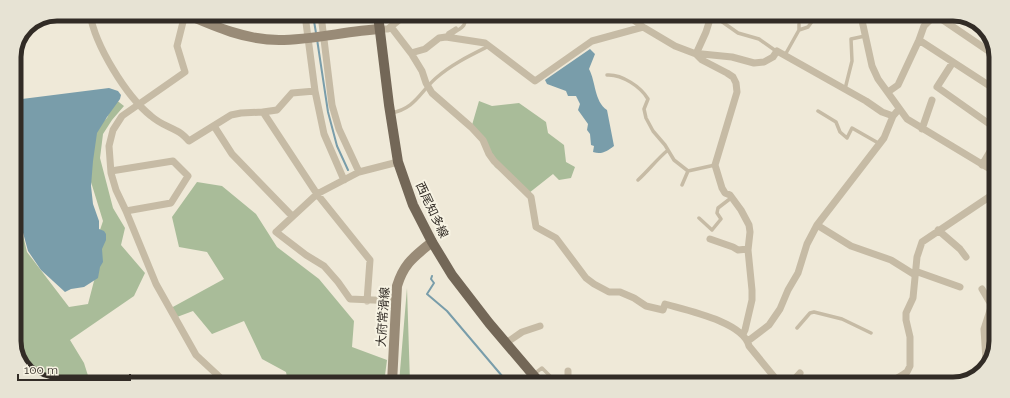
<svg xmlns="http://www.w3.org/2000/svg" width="1010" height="398" viewBox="0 0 1010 398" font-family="Raleway,'Noto Sans JP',sans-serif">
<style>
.green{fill:#a9bc99}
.water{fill:#799daa}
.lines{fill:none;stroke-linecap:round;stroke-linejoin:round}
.stream{stroke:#799daa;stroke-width:2}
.lane{stroke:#c6bba5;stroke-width:3.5}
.street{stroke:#c6bba5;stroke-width:7}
.secondary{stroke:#998b77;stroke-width:10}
.primary{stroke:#736757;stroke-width:10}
.labels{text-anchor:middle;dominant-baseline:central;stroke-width:4;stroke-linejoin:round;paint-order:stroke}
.street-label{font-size:12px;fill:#322c26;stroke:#f7f3e3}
.rim{fill:none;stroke:#322c26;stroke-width:5}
</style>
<rect width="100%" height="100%" fill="#efe9d8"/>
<path class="green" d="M115,99L124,106L112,120L103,134L100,158L113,208L125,228L121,245L145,273L134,296L70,340L84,363L90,382H43L23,367L14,344V198L27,252L69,307L88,304L100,258L97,239L103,221L87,169L98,126L107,118Z
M479,101L492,106L519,103L546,122L548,133L564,145L566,162L575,167L571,178L559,180L553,174L529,193L495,167L472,125Z
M197,182L222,186L256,214L277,247L319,279L354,321L352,347L387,360L384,383L288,382L286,372L262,359L244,321L212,334L193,311L177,317L171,308L224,279L207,252L179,247L172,217Z
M407,288L410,383H399Z"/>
<path class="water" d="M590,49L595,54L589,69C596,82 594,101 607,110L614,146C607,151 602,155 593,152L594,146L591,145L590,134L587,130L588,124L578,110L580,104L576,96H568L566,91L547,84L545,80Z
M109,88L118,91L121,95L120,99L107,117L97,133L93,161L91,186L93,204L99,221V229L104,231L106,234V240L102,249L103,262L100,267L98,278L84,287L71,289L65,292L41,270L28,251L22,229L21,212L18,203L19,196L14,182V100Z"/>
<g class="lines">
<path class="stream" d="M313,15L316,33
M317,39L328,112L337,146L348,170
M432,276L431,279L434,283L427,294L447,311L508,383"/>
<path class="lane" d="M710,17L721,21L738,33L759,39L776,51
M799,30L808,27L816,16
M446,37L448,33L456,28
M449,38C455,28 469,30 464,15
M785,55L799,30V24
M607,75C622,74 641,87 648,99L644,109L646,118L653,131L665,145L674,160L688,171
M845,89L852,61L851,39L865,36
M818,111L836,122L840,132L847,138L852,128L880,144
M391,113C415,109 420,92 436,78C452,64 471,55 489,46
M638,180C649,170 657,159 668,150
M682,185L688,171L715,165
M699,218L712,230L721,219L717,213L718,208L731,198
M797,328L810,313L814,312L842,319L871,333
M534,374L542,368L557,383"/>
<path class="street" d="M90,14C95,45 126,96 151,116C160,124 168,126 177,131C182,133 186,138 189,141L231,115L241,113L263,112L317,194L370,260L367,301
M185,14L177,46L185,72L122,116L113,130L109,146L111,173L116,190L126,211L156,284L187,339L196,355L225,382
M305,15L315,91L324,134L344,180
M321,15L332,105L339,129L359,172
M627,15L643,27L675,46L696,54L702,60L727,73L733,77L736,83L737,92L715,165L722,188L725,193L730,195L741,210L749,225L750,232L748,250L752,290V300L745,330L743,334
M861,16L872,66L878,79L907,119L995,172
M937,16L996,56
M391,27L411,53L422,71L426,83L432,93L471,127L483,140L489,154L494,161L531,197L536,227L556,238L586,278L594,284L609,292H620L634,298L646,306L663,310L665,304C686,310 744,322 749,346L780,384
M380,29H388L405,15
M919,40L996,90
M411,53L425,49L439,38L446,37L485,43L535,81L592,41L643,27
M696,54L706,32L711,16
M699,56L702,54L732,57L754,63L764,62L773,57L777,51L866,101L882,112L893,116L899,109
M953,62L937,87L995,128
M888,92L898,85L919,40L924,26L934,16
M263,112L277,110L292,93L315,91
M214,126L232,154L292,216
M922,129L932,100
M982,165L995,143
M111,171L173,161L188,176L171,203L126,211
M817,225L851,246L891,260L915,275
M938,230L960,249L966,257
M710,239L733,247L738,250L748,249
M915,271L960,287
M982,289L989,301L992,303
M396,301L350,299L338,282L324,266L306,255L276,232L317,194L359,172L398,162
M748,341L769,325L780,309L788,290L798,273L807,244L817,225L884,138L893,116
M506,343L522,332L540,326
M985,345L994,344
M984,368L986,360L984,329L994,298
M565,383L568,376V371
M790,384L800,373
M882,384L894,380L904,374L907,372L910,366V337L906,320V313L913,298L917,257L922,242L995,193"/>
<path class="secondary" d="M186,14C216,27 246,40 279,40C313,40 346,31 380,29
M392,383L397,286C404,263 414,257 432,242"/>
<path class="primary" d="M378,15L389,105L398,162L413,205L432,242L452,275L489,323L540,383"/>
</g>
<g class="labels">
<g class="street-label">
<text transform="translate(432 210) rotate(65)">西尾知多線</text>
<text transform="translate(383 317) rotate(-86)">大府常滑線</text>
</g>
</g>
<path d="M0 0H1010V398H0ZM57 21H953A36 36 0 0 1 989 57V341A36 36 0 0 1 953 377H57A36 36 0 0 1 21 341V57A36 36 0 0 1 57 21Z" fill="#e7e3d4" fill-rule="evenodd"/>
<path class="rim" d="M57 21H953A36 36 0 0 1 989 57V341A36 36 0 0 1 953 377H57A36 36 0 0 1 21 341V57A36 36 0 0 1 57 21Z"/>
<path d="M18 374v6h112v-6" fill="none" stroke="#322c26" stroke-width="2"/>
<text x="24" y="374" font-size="12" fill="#322c26" stroke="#f7f3e3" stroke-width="3" paint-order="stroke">100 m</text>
</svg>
